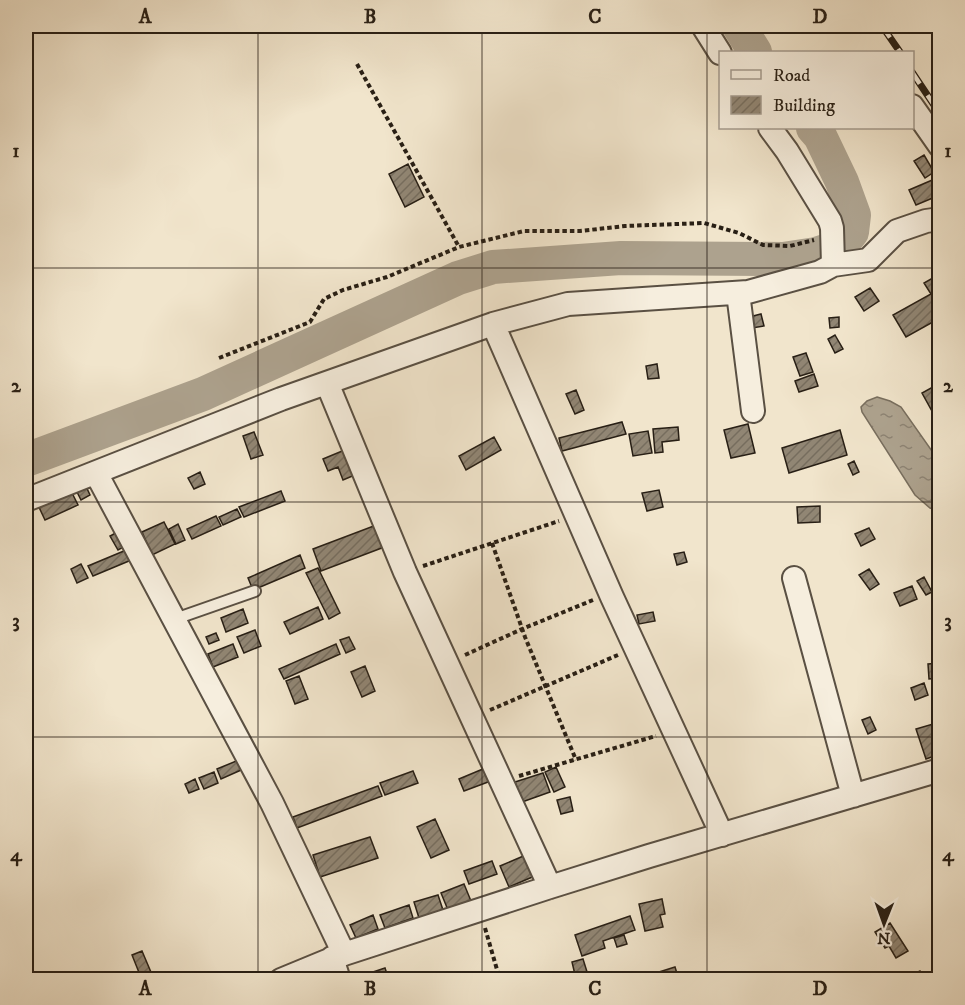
<svg xmlns="http://www.w3.org/2000/svg" width="965" height="1005" viewBox="0 0 965 1005" font-family="'IM FELL DW Pica',serif">
<style>
.water{fill:url(#water-ripples);stroke:#786e5e;stroke-width:1.5}
.lines{fill:none;stroke-linecap:round;stroke-linejoin:round}
.river{stroke:#ada28e;stroke-width:34}
.building{fill:url(#building-hatch);stroke:#281f15;stroke-width:1.5}
.service-casing{stroke:#5a5043;stroke-width:14}
.minor-casing{stroke:#5a5043;stroke-width:26}
.path{stroke:#281f15;stroke-width:4;stroke-dasharray:4.5 3;stroke-linecap:butt}
.service{stroke:#f6eede;stroke-width:10}
.minor{stroke:#f6eede;stroke-width:22}
.rail-casing{stroke:#281f15;stroke-width:7}
.rail{stroke:#f6eede;stroke-width:4.5;stroke-dasharray:14;stroke-linecap:butt}
.grid{fill:none;stroke:#281f15;stroke-width:1.5;stroke-opacity:0.55}
.neatline{fill:none;stroke:#281f15;stroke-width:2}
.grid-label{font-size:20px;text-anchor:middle;font-weight:bold;fill:#281f15}
</style>
<defs>
<pattern id="water-ripples" width="26" height="14" patternUnits="userSpaceOnUse" patternTransform="scale(1.5)"><rect width="26" height="14" fill="#ada28e"/><path d="M2 4q2-2 4 0t4 0M15 11q2-2 4 0t4 0" fill="none" stroke="#8d8373"/></pattern>
<pattern id="building-hatch" width="6" height="6" patternUnits="userSpaceOnUse" patternTransform="scale(1.5)"><rect width="6" height="6" fill="#918674"/><path d="M-1 1l2-2M0 6l6-6M5 7l2-2" fill="none" stroke="#766d5e"/></pattern>
</defs>
<rect width="100%" height="100%" fill="#f1e5cc"/>
<filter id="stains"><feTurbulence type="fractalNoise" baseFrequency=".00333" numOctaves="4"/><feColorMatrix values="0 0 0 0 .2 0 0 0 0 .09 0 0 0 0 .02 0 0 0 .5 -.17"/></filter>
<radialGradient id="worn" r=".72"><stop offset=".6" stop-color="#630" stop-opacity="0"/><stop offset="1" stop-color="#630" stop-opacity=".3"/></radialGradient>
<path class="water" d="M877,397L890,401L901,407L939,461V511L930,508L915,495L862,412L861,407L867,401Z"/>
<g class="lines">
<path class="river" d="M739,26L755,52
M26,460L203,394L458,278L493,267L621,258L783,259L816,254L841,246L852,232L854,215L842,182L820,136L813,128"/>
</g>
<path class="building" d="M924,155L934,172L925,178L914,161Z
M408,164L424,197L405,207L389,174Z
M937,178L940,183V195L916,205L909,190Z
M938,275L940,278V318L906,337L893,315L931,294L924,283Z
M870,288L879,301L864,311L855,297Z
M761,314L764,326L752,328L749,317Z
M839,317V327L830,328L829,318Z
M835,335L843,349L835,353L828,339Z
M806,353L813,372L800,376L793,357Z
M657,364L659,378L648,379L646,366Z
M814,374L818,386L799,392L795,381Z
M940,383V421L938,422L922,393Z
M576,390L584,410L575,414L566,394Z
M622,422L626,434L562,451L559,438Z
M748,424L755,453L731,458L724,430Z
M678,427L679,440L662,442L663,452L655,453L653,429Z
M840,430L847,455L789,473L782,448Z
M648,431L652,453L633,456L629,434Z
M254,432L263,455L251,459L243,436Z
M494,437L501,450L466,470L459,456Z
M347,449L357,474L343,480L338,467L328,471L323,459Z
M854,461L859,472L853,475L848,464Z
M200,472L205,484L194,489L188,478Z
M83,480L90,495L81,500L73,484Z
M69,487L78,505L45,520L37,503Z
M659,490L663,507L647,511L642,493Z
M281,491L285,501L244,517L239,507Z
M820,506V522L798,523L797,507Z
M237,509L241,517L223,525L219,517Z
M216,516L221,526L192,539L187,529Z
M164,522L175,544L152,555L142,532Z
M178,524L185,540L176,544L169,529Z
M379,524L387,546L321,571L313,549Z
M869,528L875,539L861,546L855,534Z
M121,530L129,544L118,550L110,536Z
M131,548L136,558L93,576L88,566Z
M684,552L687,562L677,565L674,554Z
M300,555L305,568L253,590L248,578Z
M81,564L88,578L77,583L71,569Z
M318,568L340,613L329,619L306,573Z
M869,569L879,584L870,590L859,575Z
M924,577L932,592L926,595L917,581Z
M912,586L917,599L900,606L894,593Z
M318,607L323,619L290,634L284,622Z
M243,609L248,623L226,632L221,618Z
M653,612L655,621L639,624L637,615Z
M255,630L261,646L244,653L237,637Z
M216,633L219,640L209,644L206,637Z
M349,637L355,649L346,653L340,640Z
M233,644L238,657L213,667L208,654Z
M336,644L340,654L284,679L279,669Z
M940,663V678L929,679L928,664Z
M365,666L375,691L362,697L351,672Z
M299,676L308,699L295,704L286,681Z
M924,683L928,695L915,700L911,688Z
M870,717L876,730L868,734L862,720Z
M940,722V754L926,759L916,729Z
M246,757L250,766L221,779L217,769Z
M490,766L496,779L464,791L459,779Z
M556,767L565,787L554,792L545,772Z
M413,771L418,783L385,795L380,783Z
M214,772L218,783L204,789L199,778Z
M543,773L550,792L522,802L515,782Z
M195,779L199,789L189,793L185,784Z
M378,786L382,796L297,828L293,817Z
M570,797L573,811L561,814L557,800Z
M435,819L449,850L431,858L417,827Z
M370,837L378,858L320,877L313,855Z
M528,854L537,875L509,887L500,866Z
M492,861L497,874L469,884L464,871Z
M464,884L471,901L448,910L441,893Z
M438,895L443,910L419,918L414,902Z
M662,899L665,914L660,915L663,927L645,931L639,904Z
M409,905L413,918L385,928L380,915Z
M373,915L378,929L356,938L350,925Z
M630,916L635,930L603,941L605,948L582,956L575,935Z
M890,923L908,951L896,958L889,946L885,948L875,932Z
M624,935L627,944L617,947L614,938Z
M142,951L153,977L148,980H142L132,955Z
M583,959L588,975L576,979L572,962Z
M675,967L679,980H662L659,972Z
M385,968L389,980H373L370,973Z
M920,971L924,980H900Z
M61,972L72,973V980H61Z"/>
<g class="lines">
<defs>
<path id="service" d="M175,619L255,591"/>
<path id="minor" d="M703,26L720,53
M912,106L940,146
M770,128L787,151L830,221L832,228L833,265
M738,293L753,411
M493,324L612,597L722,835
M327,383L405,572L550,887
M96,473L272,803L344,954
M26,500L281,399L493,324L568,304L748,292L820,272L833,265L868,260L897,231L926,221L940,219
M794,578L853,796
M332,958L339,980
M281,980L344,954L550,887L649,856L940,770"/>
</defs>
<use href="#service" class="service-casing"/>
<use href="#minor" class="minor-casing"/>
<path class="path" d="M357,64L459,247
M219,358L310,322L324,299L343,290L387,277L459,247L524,231H580L625,226L704,223L739,233L763,245L790,246L814,240
M492,543L525,637L576,760
M423,566L559,521
M465,655L522,629L593,600
M490,710L618,655
M519,776L656,736
M485,928L500,980"/>
<use href="#service" class="service"/>
<use href="#minor" class="minor"/>
<defs>
<path id="rail" d="M882,26L900,52
M912,72L940,114"/>
</defs>
<use href="#rail" class="rail-casing"/>
<use href="#rail" class="rail"/>
</g>
<path class="grid" d="M258,26V980M482,26V980M707,26V980M26,268H940M26,502H940M26,737H940"/>
<rect width="965" height="1005" fill="none" stroke="#f1e5cc" stroke-width="66"/>
<rect x="719" y="51" width="195" height="78" fill="#f6eede" stroke="#a49b8e" stroke-width="1.5"/>
<rect x="731" y="70" width="30" height="9" fill="#f6eede" stroke="#a49b8e" stroke-width="1.5"/>
<text x="773" y="81" font-size="18" fill="#281f15">Road</text>
<rect x="731" y="96" width="30" height="18" fill="url(#building-hatch)" stroke="#a49b8e" stroke-width="1.5"/>
<text x="773" y="111" font-size="18" fill="#281f15">Building</text>
<g transform="translate(884 924) rotate(181)" stroke="#f6eede" stroke-width="4.5" paint-order="stroke">
<path d="M0-4.5L10 22L0 15L-10 22Z" fill="#281f15"/>
<text y="-9" font-size="16" font-weight="bold" text-anchor="middle" fill="#281f15">N</text>
</g>
<rect x="33" y="33" width="899" height="939" class="neatline"/>
<g class="grid-label">
<text x="145" y="23">A</text>
<text x="370" y="23">B</text>
<text x="595" y="23">C</text>
<text x="820" y="23">D</text>
<text x="16" y="157">1</text>
<text x="948" y="157">1</text>
<text x="16" y="392">2</text>
<text x="948" y="392">2</text>
<text x="16" y="627">3</text>
<text x="948" y="627">3</text>
<text x="16" y="861">4</text>
<text x="948" y="861">4</text>
<text x="145" y="995">A</text>
<text x="370" y="995">B</text>
<text x="595" y="995">C</text>
<text x="820" y="995">D</text>
</g>
<rect width="100%" height="100%" filter="url(#stains)"/>
<rect width="100%" height="100%" fill="url(#worn)"/>
</svg>
